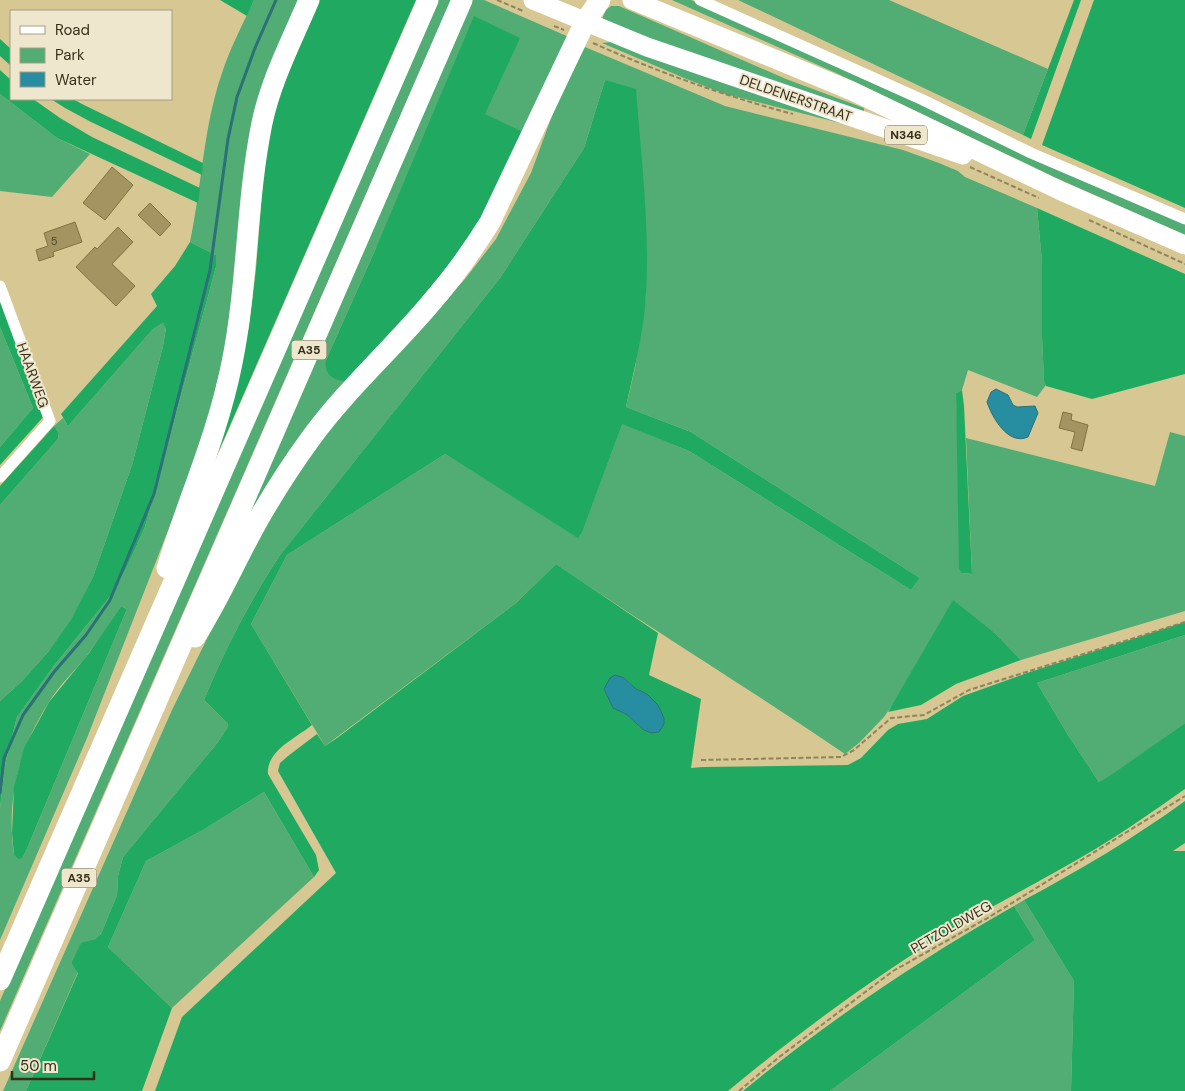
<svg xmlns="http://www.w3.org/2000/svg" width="1185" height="1091" viewBox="0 0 1185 1091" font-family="'DM Sans',sans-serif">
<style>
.green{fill:#51ad73;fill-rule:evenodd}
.forest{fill:#20aa61;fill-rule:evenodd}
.water{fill:#278da0;stroke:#2c7178}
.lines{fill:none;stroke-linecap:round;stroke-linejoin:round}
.stream{stroke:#2c7178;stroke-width:3}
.building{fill:#a39462;stroke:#817341}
.path{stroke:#8f845e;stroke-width:2;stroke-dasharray:5 2.5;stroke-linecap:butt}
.minor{stroke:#fff;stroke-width:11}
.primary{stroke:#fff;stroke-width:19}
.motorway{stroke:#fff;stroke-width:21}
.labels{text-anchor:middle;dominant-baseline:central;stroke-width:4;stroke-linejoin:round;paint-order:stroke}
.number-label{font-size:11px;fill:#51492d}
.shield{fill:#efe7cd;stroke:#6e6750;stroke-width:1}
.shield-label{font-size:12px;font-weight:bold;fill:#36301b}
.street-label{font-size:14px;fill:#36301b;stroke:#efe7cd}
</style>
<rect width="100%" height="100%" fill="#d6c793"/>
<path class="green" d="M254,0H299L232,319L203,441L87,738L0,940V808L5,764L17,717L53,667L111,595L126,569L145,527L216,267V255L190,242C202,186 203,128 222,73C230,48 243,24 254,0ZM121,606L127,609L26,851L23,857L14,855C6,799 19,749 49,702C60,684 76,670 88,654C100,638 110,622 121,606Z
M433,0H451L0,1031V1001Z
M472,0H484L569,37L528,134L485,115L376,248L326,360L353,381L232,557L254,501Z
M672,0H691L862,75L1185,224V235L1054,177L836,73Z
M738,0H889L1048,69L1023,135Z
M611,6H619L786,79L864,108V112L743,77L602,19L606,10Z
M611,42L868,130L725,94L684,78L602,43Z
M585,47L725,106L903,150L939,163L958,171L965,177L1037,208L1042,262V336L1044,381L1046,385L1037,397L968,370L962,390L956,393L962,573L972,574L966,438L1155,486L1170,432L1185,436V611L1021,660L995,633L953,601L900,694L884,717L859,743L845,754C750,689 651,629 556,564L516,603L325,746L251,624L287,555L445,454L578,537L621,423L689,451L911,590L920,578L691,432L626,407L635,368L646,295V227L605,80L584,148L500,278L280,555C250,601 225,649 204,700L228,724L227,728L218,742L123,857L118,876L117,895L101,934L95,939L81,944L71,963L78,972L26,1091H3L172,710L257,537L327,430L465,279L496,239L531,173L560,94Z
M0,94L57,138L90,154L52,197L0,191Z
M163,323L166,327L163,346L132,465L93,577L72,620L48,652L22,681L0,701V505L58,439L59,433L54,426L63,418L68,426L153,329Z
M0,327L33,408L0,447Z
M1185,635V723L1114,774L1099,782L1068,735L1037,683Z
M264,792L314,877L172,1008L108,947L146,861L203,830Z
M1024,900L1074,981L1071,1091H830L1035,940L1014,906Z"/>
<path class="forest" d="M220,0H254L247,16Z
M318,0H416L197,501L236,386L249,327L256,269L265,154L271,116Z
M1074,0H1081L1031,139L1023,135Z
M1094,0H1185V208L1042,145Z
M474,16L520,38L485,114L528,134L484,222L353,381C339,382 323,378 326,360L376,248Z
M0,39L11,49V66L0,56Z
M0,70L11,80V99H33L60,118L92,137L200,188L198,203L57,138L0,94Z
M605,80L636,89C641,157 650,226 646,294C644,332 634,370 626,407L691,432L920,578L911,590L689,451L622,424L582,532L578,538L445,454L287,555L251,624L312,725C296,738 266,751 268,774L316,855L319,870L314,877L264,792L203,830L146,861L108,947L172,1008L142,1091H26L78,973L71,963L81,943L95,939L101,934L117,895L118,876L123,857L218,742L227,728L228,724L204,700C225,649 250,601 280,555L500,278L584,148Z
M51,99H73L82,104L203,163L202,175L91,122L65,108Z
M1037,208L1185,274V374L1092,399L1046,386L1044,381L1042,336V262Z
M190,242L216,255V267L145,527L126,569L111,595L53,667L17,717L5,764L0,808V701L22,681L48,652L71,620L93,577L132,465L163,346L166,328L163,323L153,329L68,426L61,414L157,306L151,294L175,266Z
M0,292L46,414L0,465V447L33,408L0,327Z
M962,390L964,406L972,574L962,573L959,569L956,393Z
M54,426L59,433L58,439L0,505V486Z
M556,564L658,633L649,675L701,699L691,768L703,767L848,765L861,758L888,730L898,724L927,719L963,696L1030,672L1185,622V635L1037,683L1068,735L1099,782L1114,773L1185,723V789C1156,809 1127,830 1097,848C1054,874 1009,897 965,922C882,971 803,1029 728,1091H155L182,1017L336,873L278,771L280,763L288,756L317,734L325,746L337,738L516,603ZM624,678L636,689L647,694L644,730L626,714L613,708L604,689Z
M953,600L995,633L1021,660L956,684L921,705L888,712Z
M121,606L127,609L26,851L23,857L19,859L14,855L12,833L14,787L24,748L49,702L89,653Z
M1185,801V843L1173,851H1185V1091H1071L1074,981L1024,900C1080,870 1134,838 1185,801Z
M1014,906L1035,940L830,1091H743C828,1021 919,960 1014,906Z"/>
<path class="water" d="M996,389L1008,395L1013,405L1017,407L1035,406L1038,413L1028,437C1008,446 992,417 987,402L991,392Z
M615,675L624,678L636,689L647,694L658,705L664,718V724L659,732L651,733L644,730L626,714L613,708L604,689L610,678Z"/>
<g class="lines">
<path class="stream" d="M0,793L4,758L23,715L54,672L86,635L110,600L154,494L210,270L228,139L237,97L255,48L276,0"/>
</g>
<path class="building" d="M112,167L133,185L105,220L83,203Z
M150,203L171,224L160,236L138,215Z
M75,222L82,242L53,252L54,256L39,261L36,250L48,246L44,233Z
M118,227L133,242L112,264L135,286L116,306L76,267L95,247L97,249Z
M1063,412L1072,414L1071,420L1088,425L1082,451L1071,448L1075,432L1059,428Z"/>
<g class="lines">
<path class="path" d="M497,0L523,11
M554,26L564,30
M593,43C658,72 724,96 793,114
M970,167L1039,198
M1089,220L1185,264
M701,760L841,757L854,750L891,718L924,715L969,690L1185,622
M739,1091L778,1058L893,971L991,916L1185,796"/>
<path class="minor" d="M700,0L923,100L1031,153L1185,219
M0,286L50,421L0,477"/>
<path class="primary" d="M533,0L647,47L963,155
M632,0L852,91L1061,191L1185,245"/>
<path class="motorway" d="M167,568C188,500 218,434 232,363C248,284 246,202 262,123C271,80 292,40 309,0
M195,637C219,600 236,559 258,520C274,492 292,464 311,438C346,390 391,350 430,304C452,279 472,251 490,222L585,22L600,0
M0,980L428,0
M0,1061L462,0"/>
</g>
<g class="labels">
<g class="number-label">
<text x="54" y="241">5</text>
</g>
<g class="shield">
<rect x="885" y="125.5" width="42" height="19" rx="4"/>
<rect x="291.5" y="340.5" width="35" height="19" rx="4"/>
<rect x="61.5" y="868.5" width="35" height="19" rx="4"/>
</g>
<g class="shield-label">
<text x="906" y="135">N346</text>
<text x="309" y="350">A35</text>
<text x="79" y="878">A35</text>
</g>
<g class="street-label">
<text transform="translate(796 98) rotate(19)">DELDENERSTRAAT</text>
<text transform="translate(33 375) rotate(70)">HAARWEG</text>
<text transform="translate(951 927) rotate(-30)">PETZOLDWEG</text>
</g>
</g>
<rect x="10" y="10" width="162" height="90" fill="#efe7cd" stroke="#a59e86"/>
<rect x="20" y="26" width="25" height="8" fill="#ffffff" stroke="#a59e86"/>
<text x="55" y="35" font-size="15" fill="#36301b">Road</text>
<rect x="20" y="48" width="25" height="15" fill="#51ad73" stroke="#a59e86"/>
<text x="55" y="60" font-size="15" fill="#36301b">Park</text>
<rect x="20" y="72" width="25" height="15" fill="#278da0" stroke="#a59e86"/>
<text x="55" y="85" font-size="15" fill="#36301b">Water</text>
<path d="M12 1071v8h82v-8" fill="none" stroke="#36301b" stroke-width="2.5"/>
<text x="20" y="1071" font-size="15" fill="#36301b" stroke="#efe7cd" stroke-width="4" paint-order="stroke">50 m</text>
</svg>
